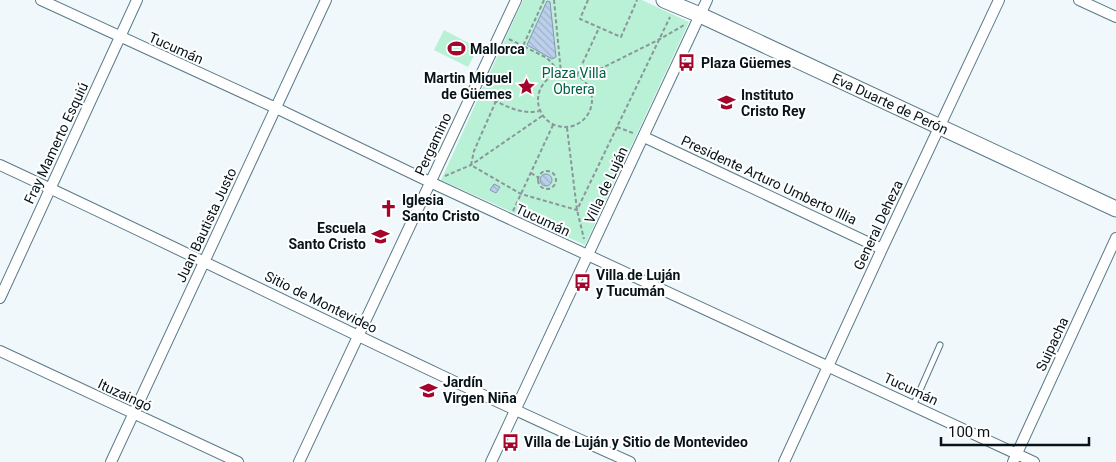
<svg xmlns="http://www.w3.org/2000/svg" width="1116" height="462" viewBox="0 0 1116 462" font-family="Roboto,sans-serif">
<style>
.park{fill:#b8f1d6}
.building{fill:url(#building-back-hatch);stroke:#8497b1}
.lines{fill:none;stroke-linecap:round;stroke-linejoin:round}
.service-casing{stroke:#587b89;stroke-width:7}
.minor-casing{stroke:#587b89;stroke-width:12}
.secondary-casing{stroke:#587b89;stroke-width:17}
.path{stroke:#8c969a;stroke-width:2;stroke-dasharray:4 2.5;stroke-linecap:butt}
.service{stroke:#fff;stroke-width:5}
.minor{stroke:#fff;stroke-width:10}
.secondary{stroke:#fff;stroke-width:15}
.labels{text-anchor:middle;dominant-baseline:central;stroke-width:4;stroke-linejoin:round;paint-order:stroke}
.street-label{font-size:14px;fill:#061419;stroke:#fff}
.poi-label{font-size:14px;font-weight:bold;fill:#061419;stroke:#fff;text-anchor:start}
.park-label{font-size:14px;fill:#006344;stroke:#fff}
</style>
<defs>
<pattern id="building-back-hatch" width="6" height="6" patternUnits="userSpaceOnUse" patternTransform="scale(1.25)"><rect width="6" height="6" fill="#bcd0ec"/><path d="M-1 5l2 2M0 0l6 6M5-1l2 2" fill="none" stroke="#a0b2ca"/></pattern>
</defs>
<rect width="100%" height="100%" fill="#f1f8fb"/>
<path class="park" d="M523,0H642L689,22L585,245L441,180Z
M444,30L478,48L468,67L434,50Z"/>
<path class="building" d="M547,1L550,2L556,57L552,59L527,45Z
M540 180a6 6 0 1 1 12 0a6 6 0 1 1-12 0Z
M494,184L500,187L496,193L490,190Z"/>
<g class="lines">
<defs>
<path id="service" d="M913,406L940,345"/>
<path id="minor" d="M41,0L276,108L430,182L1034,462
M1079,0L1116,17
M644,137L882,249
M0,165C211,263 418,368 630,462
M0,298L137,0
M0,351L238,462
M111,462L326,0
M299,462L516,0
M491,462L707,0
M784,462L882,249L999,0
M1013,462L1116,238"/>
<g id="secondary">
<path id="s1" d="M664,0L700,15L1116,209"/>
</g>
</defs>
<use href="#service" class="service-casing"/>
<use href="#minor" class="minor-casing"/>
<use href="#secondary" class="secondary-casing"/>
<path class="path" d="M544,0L523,46L547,58L561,73
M554,0L561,73
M588,0L580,19L621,37L637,0
M509,39L523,46
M538 100a27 27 0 1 1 54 0a27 27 0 1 1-54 0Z
M577,75L599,28
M582,78L660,39L684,25
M482,95C499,102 520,116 539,111
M496,101L474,151L471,165L521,194L577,210L670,17
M617,127L633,133
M567,128L577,210L584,239
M538 180a9 9 0 1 1 18 0a9 9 0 1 1-18 0Z
M531,173L539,178
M445,176L471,165L542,116
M513,211L553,125"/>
<use href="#service" class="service"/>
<use href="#minor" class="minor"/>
<use href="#secondary" class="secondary"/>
</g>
<defs>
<symbol id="stadium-bare" viewBox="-9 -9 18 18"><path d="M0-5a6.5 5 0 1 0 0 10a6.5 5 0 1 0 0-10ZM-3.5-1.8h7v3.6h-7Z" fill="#a4062b" stroke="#fff" stroke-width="2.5" paint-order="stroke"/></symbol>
<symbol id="bus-bare" viewBox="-9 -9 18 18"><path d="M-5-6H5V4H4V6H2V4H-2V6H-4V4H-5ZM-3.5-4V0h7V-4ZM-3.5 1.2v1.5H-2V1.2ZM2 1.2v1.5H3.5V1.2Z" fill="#a4062b" stroke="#fff" stroke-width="2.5" paint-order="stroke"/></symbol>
<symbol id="sight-bare" viewBox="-9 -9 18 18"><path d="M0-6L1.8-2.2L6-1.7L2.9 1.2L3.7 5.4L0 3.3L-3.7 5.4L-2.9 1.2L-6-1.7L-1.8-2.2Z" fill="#a4062b" stroke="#fff" stroke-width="2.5" paint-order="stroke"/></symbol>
<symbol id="school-bare" viewBox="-9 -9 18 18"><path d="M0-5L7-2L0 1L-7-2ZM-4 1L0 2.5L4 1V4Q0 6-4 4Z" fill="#a4062b" stroke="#fff" stroke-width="2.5" paint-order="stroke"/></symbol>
<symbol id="church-bare" viewBox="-9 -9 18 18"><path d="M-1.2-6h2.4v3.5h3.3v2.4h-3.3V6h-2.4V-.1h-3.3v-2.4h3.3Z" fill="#a4062b" stroke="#fff" stroke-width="2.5" paint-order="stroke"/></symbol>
</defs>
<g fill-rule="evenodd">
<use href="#stadium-bare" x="444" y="36" width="25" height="25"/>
<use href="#bus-bare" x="674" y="50" width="25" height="25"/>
<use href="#sight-bare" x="514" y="74" width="25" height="25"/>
<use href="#school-bare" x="714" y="90" width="25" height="25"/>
<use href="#church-bare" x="376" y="196" width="25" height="25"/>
<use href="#school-bare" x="368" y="224" width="25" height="25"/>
<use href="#bus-bare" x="570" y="270" width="25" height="25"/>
<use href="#school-bare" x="416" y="378" width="25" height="25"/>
<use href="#bus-bare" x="498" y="430" width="25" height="25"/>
</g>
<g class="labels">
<g class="street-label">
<text transform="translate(176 48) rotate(24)">Tucumán</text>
<text stroke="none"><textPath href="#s1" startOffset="249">Eva Duarte de Perón</textPath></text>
<text transform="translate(56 143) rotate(-65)">Fray Mamerto Esquiú</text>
<text transform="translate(433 144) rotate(-65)">Pergamino</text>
<text transform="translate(769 180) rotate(25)">Presidente Arturo Umberto Illia</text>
<text transform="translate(606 185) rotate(-65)">Villa de Luján</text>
<text transform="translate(543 220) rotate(25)">Tucumán</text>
<text transform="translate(206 225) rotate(-65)">Juan Bautista Justo</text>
<text transform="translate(878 225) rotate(-65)">General Deheza</text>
<text transform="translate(321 302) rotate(26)">Sitio de Montevideo</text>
<text transform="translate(1052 344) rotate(-65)">Suipacha</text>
<text transform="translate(911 389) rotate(25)">Tucumán</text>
<text transform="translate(125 395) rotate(25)">Ituzaingó</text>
</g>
<g class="poi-label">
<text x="470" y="49">Mallorca</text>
<text x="701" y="63">Plaza Güemes</text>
<text x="512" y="78" text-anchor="end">Martin Miguel<tspan x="512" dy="16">de Güemes</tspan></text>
<text x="741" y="95">Instituto<tspan x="741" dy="16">Cristo Rey</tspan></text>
<text x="402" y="200">Iglesia<tspan x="402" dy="16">Santo Cristo</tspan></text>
<text x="366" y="228" text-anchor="end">Escuela<tspan x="366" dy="16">Santo Cristo</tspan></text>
<text x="596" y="275">Villa de Luján<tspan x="596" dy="16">y Tucumán</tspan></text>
<text x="443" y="382">Jardín<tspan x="443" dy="16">Virgen Niña</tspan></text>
<text x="524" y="442">Villa de Luján y Sitio de Montevideo</text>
</g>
<g class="park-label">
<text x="574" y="73">Plaza Villa<tspan x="574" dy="16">Obrera</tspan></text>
</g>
</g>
<path d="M941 437v8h148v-8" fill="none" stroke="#061419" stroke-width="2.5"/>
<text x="948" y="437" font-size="15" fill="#061419" stroke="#ffffff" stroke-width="4" paint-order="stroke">100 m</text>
</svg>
